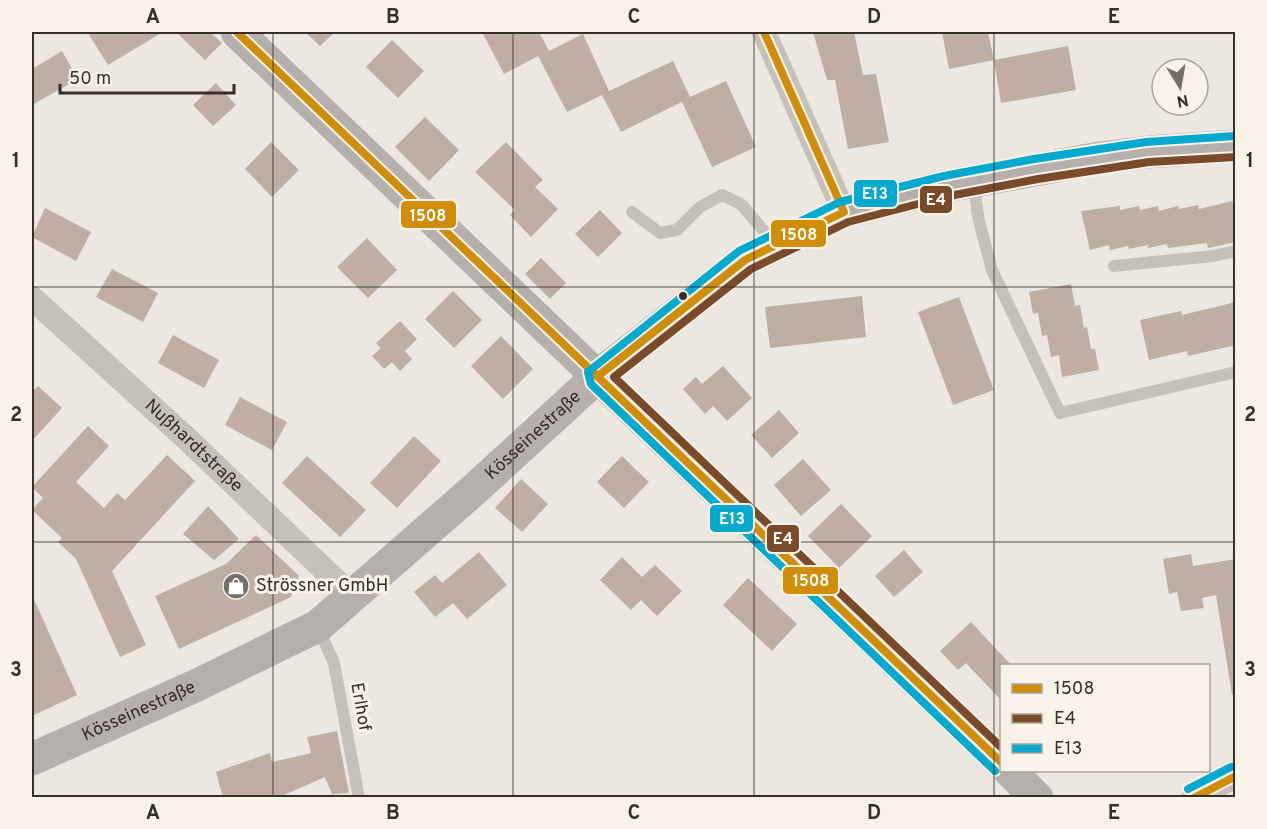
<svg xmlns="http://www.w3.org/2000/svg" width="1267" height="829" viewBox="0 0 1267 829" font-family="Overpass,sans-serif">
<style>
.building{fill:#beaea4}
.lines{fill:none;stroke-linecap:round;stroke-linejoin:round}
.lane{stroke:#c5c0ba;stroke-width:12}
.street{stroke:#c5c0ba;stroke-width:24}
.secondary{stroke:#b5b0ab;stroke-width:33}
.bus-1-casing{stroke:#f8f2e9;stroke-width:12}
.bus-2-casing{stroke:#f8f2e9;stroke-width:12}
.bus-3-casing{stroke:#f8f2e9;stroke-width:12}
.bus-1{stroke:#d08e08;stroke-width:8}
.bus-2{stroke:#7a4b2a;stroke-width:8}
.bus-3{stroke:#00a9ce;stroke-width:8}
.grid{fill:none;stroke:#352e29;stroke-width:1.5;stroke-opacity:0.55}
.bus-dot{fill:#352e29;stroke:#f8f2e9;stroke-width:2}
.labels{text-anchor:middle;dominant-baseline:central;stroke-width:6;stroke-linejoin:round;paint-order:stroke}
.street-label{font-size:18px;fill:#352e29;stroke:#f8f2e9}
.poi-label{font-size:18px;fill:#352e29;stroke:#f8f2e9;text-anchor:start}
.line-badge{stroke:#f8f2e9;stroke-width:2}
.badge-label{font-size:16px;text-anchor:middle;font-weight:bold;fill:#fff}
.neatline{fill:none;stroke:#352e29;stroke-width:2}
.grid-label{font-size:20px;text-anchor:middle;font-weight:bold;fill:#352e29}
</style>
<rect width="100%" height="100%" fill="#ece8e1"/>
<path class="building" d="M94,32H163L108,65L89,35Z
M176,32H210L222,43L205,60Z
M305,32H335L320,46Z
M482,32H539L549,51L583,34L609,91L673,61L690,97L726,81L756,147L712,167L682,102L621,132L602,95L567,112L538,56L504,74Z
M813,32H854L863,75L876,74L889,142L848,149L835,80H827Z
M942,32H988L994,60L949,69Z
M392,40L424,71L398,98L366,67Z
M1068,46L1076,90L1001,103L994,60Z
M62,51L78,79L32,105V69Z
M216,83L236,105L213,126L193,105Z
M425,117L459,150L429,181L395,147Z
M271,142L299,170L272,197L245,169Z
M506,142L543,180L535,187L558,209L531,237L510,215L515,210L475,172Z
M1236,200V242L1208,248L1207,243L1168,248L1167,244L1148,248V245L1129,249L1128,246L1110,250L1109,245L1090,250L1081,211L1120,206V210L1139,206L1140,210L1158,206L1159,211L1178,206L1179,209L1198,205L1199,209Z
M45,208L91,232L76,261L32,237Z
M600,210L622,233L598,257L575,234Z
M367,238L397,270L368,298L337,267Z
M541,258L566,283L550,299L525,274Z
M112,269L158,293L143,322L96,297Z
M1071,284L1075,306L1080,305L1084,328L1087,327L1091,349H1095L1099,370L1062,377L1059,355L1051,357L1047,335L1042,336L1038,313L1033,314L1029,292Z
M453,291L482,320L454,348L425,319Z
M862,296L866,337L770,348L765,307Z
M959,297L994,390L953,405L918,312Z
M1236,302V345L1188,356L1187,351L1149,360L1140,320L1181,311L1182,315Z
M400,321L417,339L405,351L412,359L400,371L392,362L384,369L372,356L381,348L376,343Z
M173,335L219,360L204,388L158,363Z
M501,336L533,369L503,399L471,366Z
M723,366L752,398L727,421L713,406L705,414L683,389L696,377L702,384Z
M38,386L62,408L32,441V392Z
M240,397L287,422L272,450L225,425Z
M779,410L799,433L772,458L751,435Z
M88,426L109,446L76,482L104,508L117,493L125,500L167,455L195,481L112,571L146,645L120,657L76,559L58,542L62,538L32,510L43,498L32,487Z
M414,436L441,461L397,508L370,483Z
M307,456L366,510L340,537L282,483Z
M622,456L649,482L624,508L597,482Z
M803,459L831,490L801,516L774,485Z
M521,479L548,504L522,532L495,508Z
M841,504L872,536L839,568L808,536Z
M208,506L239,539L214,560L183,534Z
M256,535L299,576L291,597L179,649L155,596L226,564Z
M904,550L923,572L894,597L875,576Z
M479,552L507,585L467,619L453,603L435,617L414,592L435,575L442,583Z
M1191,554L1193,566L1236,559V695H1232L1216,595L1202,598L1204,608L1181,611L1177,592L1169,594L1163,559Z
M622,557L642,577L655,565L682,591L657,616L641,600L631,610L600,580Z
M748,578L797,624L772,651L723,605Z
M32,595L77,695L32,716Z
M971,622L1012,666H1002L1000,699L966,663L958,670L940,651Z
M337,731L349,793L332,794L325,777L277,798H223L216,772L270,753L272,762L311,753L307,737Z"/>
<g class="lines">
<path class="lane" d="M974,183L978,217L992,270L1060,413L1236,372
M632,212L660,233L677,230L700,207L722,195L741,204L775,244
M1114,266L1213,256L1236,251
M318,628L334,663L359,798"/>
<g class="street">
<path d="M764,32L844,212"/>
<path id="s1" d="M32,298L186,438L352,596"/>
<path d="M1193,798L1236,776"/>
</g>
<g class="secondary">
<path d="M237,32L1002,763"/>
<path id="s2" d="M32,759L195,686L318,626L476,488L598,376L745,260L844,212L947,186L1100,158L1148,152L1236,146"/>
<path d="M1009,770L1037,798"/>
</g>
<defs>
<path id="bus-1" d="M237,32L1002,763
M598,376L745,260L844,212L764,32
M1194,798L1236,776"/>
<path id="bus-2" d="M1002,748L614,377L751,269L848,222L949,196L1038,179L1149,162L1236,157"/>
<path id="bus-3" d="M995,771L591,384L588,372L739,251L840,202L944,176L1034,159L1146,142L1235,136
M1188,789L1231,767"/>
</defs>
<use href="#bus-1" class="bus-1-casing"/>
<use href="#bus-2" class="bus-2-casing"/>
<use href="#bus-3" class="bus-3-casing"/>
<use href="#bus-1" class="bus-1"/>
<use href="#bus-2" class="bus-2"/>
<use href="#bus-3" class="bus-3"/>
</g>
<path class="grid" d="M273,32V798M513,32V798M754,32V798M994,32V798M32,287H1236M32,542H1236"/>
<defs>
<symbol id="shop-disc" viewBox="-11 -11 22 22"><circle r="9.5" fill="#756f69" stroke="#f8f2e9"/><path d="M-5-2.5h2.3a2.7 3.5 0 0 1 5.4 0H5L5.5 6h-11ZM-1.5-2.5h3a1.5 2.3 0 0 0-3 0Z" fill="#fff"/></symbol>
</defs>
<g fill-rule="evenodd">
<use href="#shop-disc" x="221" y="571" width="30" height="30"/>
</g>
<circle class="bus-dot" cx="683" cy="296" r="5"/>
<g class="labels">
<g class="street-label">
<text stroke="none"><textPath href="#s2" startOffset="603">Kösseinestraße</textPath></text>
<text stroke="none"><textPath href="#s1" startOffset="219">Nußhardtstraße</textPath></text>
<text transform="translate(360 707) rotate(80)">Erlhof</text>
<text stroke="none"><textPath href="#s2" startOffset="117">Kösseinestraße</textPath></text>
</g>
<g class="poi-label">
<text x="256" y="586">Strössner GmbH</text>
</g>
</g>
<g class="line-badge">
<rect x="853" y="179" width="45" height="29" rx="6" fill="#00a9ce"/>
<rect x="919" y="185" width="34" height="29" rx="6" fill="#7a4b2a"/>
<rect x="400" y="200" width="57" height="29" rx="6" fill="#d08e08"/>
<rect x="770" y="219" width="57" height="29" rx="6" fill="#d08e08"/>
<rect x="709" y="504" width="45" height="29" rx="6" fill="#00a9ce"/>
<rect x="766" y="524" width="34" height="29" rx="6" fill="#7a4b2a"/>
<rect x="782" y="566" width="57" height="29" rx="6" fill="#d08e08"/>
</g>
<g class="badge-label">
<text x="875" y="199">E13</text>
<text x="936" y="205">E4</text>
<text x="428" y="221">1508</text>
<text x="799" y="240">1508</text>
<text x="732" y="524">E13</text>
<text x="783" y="544">E4</text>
<text x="811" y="586">1508</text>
</g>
<rect width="1267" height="829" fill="none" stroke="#f8f2e9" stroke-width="66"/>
<rect x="1000" y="664" width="210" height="108" fill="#f8f2e9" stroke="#aaa49c" stroke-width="1.5"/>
<rect x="1012" y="684" width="30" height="9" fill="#d08e08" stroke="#aaa49c" stroke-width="1.5"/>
<text x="1054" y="694" font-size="18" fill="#352e29">1508</text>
<rect x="1012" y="714" width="30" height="9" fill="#7a4b2a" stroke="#aaa49c" stroke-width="1.5"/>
<text x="1054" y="724" font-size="18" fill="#352e29">E4</text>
<rect x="1012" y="744" width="30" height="9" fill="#00a9ce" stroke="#aaa49c" stroke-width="1.5"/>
<text x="1054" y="754" font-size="18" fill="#352e29">E13</text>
<g transform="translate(1180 87) rotate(169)"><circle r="28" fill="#f8f2e9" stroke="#aaa49c" stroke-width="1.5"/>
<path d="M0-4.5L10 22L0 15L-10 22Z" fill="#756f69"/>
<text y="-9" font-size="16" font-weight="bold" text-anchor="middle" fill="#352e29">N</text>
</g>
<path d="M60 84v9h174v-9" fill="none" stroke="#352e29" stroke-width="3"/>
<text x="69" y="84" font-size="18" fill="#352e29" stroke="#f8f2e9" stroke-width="4.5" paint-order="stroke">50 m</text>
<rect x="33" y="33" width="1201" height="763" class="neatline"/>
<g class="grid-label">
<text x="153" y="23">A</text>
<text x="393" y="23">B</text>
<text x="634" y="23">C</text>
<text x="874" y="23">D</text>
<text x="1114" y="23">E</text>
<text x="16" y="167">1</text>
<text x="1250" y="167">1</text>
<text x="16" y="421">2</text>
<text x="1250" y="421">2</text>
<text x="16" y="676">3</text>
<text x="1250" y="676">3</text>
<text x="153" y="819">A</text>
<text x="393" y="819">B</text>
<text x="634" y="819">C</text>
<text x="874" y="819">D</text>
<text x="1114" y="819">E</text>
</g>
</svg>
